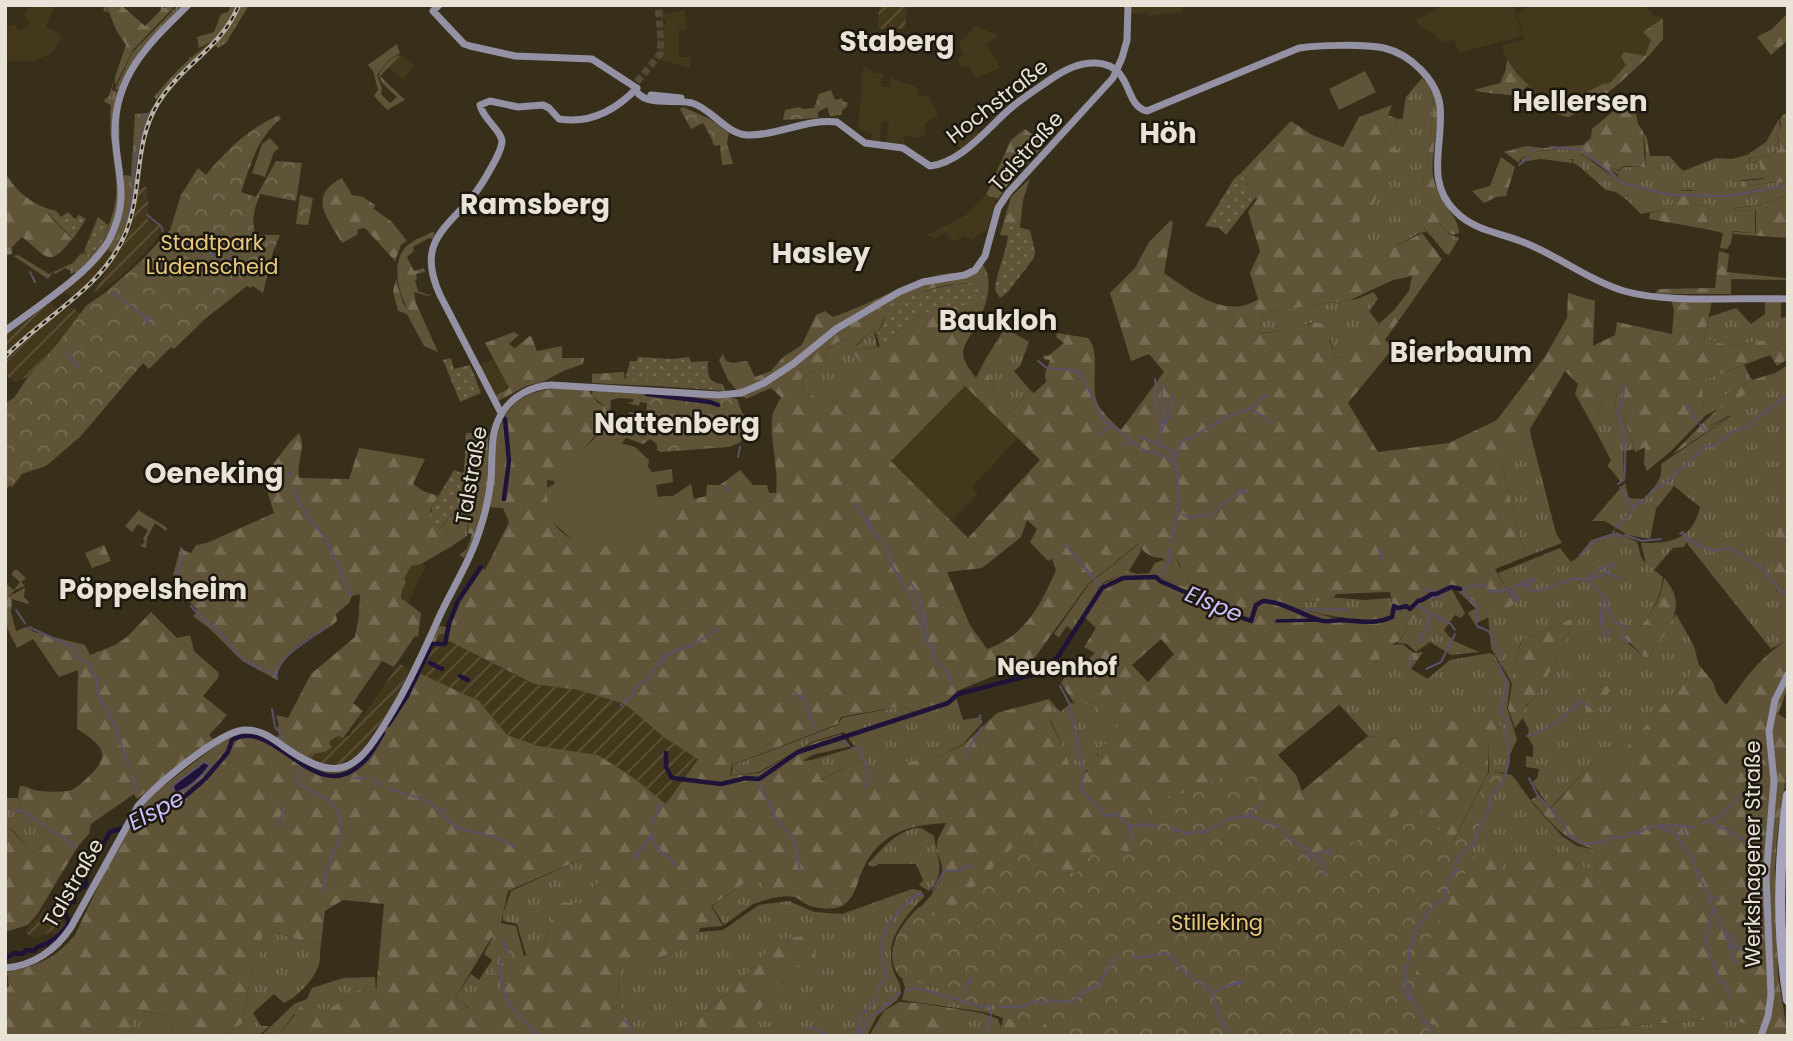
<svg xmlns="http://www.w3.org/2000/svg" width="1793" height="1041" viewBox="0 0 1793 1041" font-family="Poppins,sans-serif">
<style>
.built{fill:#43371c}
.industrial{fill:url(#industrial-furrows)}
.grass{fill:url(#grass-tufts)}
.forest{fill:url(#forest-firs);fill-rule:evenodd}
.wetland{fill:url(#wetland-marsh)}
.park{fill:url(#park-crowns);fill-rule:evenodd}
.garden{fill:url(#garden-dots)}
.pitch{fill:#5f5338}
.water{fill:url(#water-ripples);stroke:#5b5168;stroke-width:2}
.lines{fill:none;stroke-linecap:round;stroke-linejoin:round}
.stream{stroke:#5b5168;stroke-width:2}
.canal{stroke:#1f1339;stroke-width:3.5}
.river{stroke:#1f1339;stroke-width:4.5}
.major-tunnel{stroke:#524a37;stroke-width:7;stroke-dasharray:7 3.5;stroke-linecap:butt}
.major{stroke:#9591a5;stroke-width:7}
.highway{stroke:#a9a4bc;stroke-width:10}
.rail-casing{stroke:#bbb4a6;stroke-width:4.5}
.rail{stroke:#1c180f;stroke-width:2;stroke-dasharray:5;stroke-linecap:butt}
.labels{text-anchor:middle;dominant-baseline:central;stroke-width:5;stroke-linejoin:round;paint-order:stroke}
.street-label{font-size:21px;fill:#e8e3d6;stroke:#1c180f}
.park-label{font-size:21px;fill:#eac97e;stroke:#1c180f}
.water-label{font-size:23px;font-style:italic;fill:#cdc0fa;stroke:#1c180f}
.quarter-label{font-size:24px;font-weight:bold;fill:#e8e3d6;stroke:#1c180f}
.district-label{font-size:28px;font-weight:bold;fill:#e8e3d6;stroke:#1c180f}
</style>
<defs>
<pattern id="industrial-furrows" width="10" height="10" patternUnits="userSpaceOnUse" patternTransform="scale(1.75)"><rect width="10" height="10" fill="#43371c"/><path d="M-1 1l2-2M0 10L10 0M9 11l2-2" fill="none" stroke="#5e543c"/></pattern>
<pattern id="grass-tufts" width="24" height="20" patternUnits="userSpaceOnUse" patternTransform="scale(1.75)"><rect width="24" height="20" fill="#5f5338"/><path d="M3 7l-1-3M5 7V3M7 7l1-3M15 17l-1-3M17 17v-4M19 17l1-3" fill="none" stroke="#766c54"/></pattern>
<pattern id="forest-firs" width="22" height="20" patternUnits="userSpaceOnUse" patternTransform="scale(1.75)"><rect width="22" height="20" fill="#5f5338"/><path d="M5 1l3.5 6h-7zM16 11l3.5 6h-7z" fill="#766c54"/></pattern>
<pattern id="wetland-marsh" width="20" height="14" patternUnits="userSpaceOnUse" patternTransform="scale(1.75)"><rect width="20" height="14" fill="#5f5338"/><path d="M1 5h8M5 5V1M11 12h8M15 12V8" fill="none" stroke="#766c54"/></pattern>
<pattern id="park-crowns" width="20" height="18" patternUnits="userSpaceOnUse" patternTransform="scale(1.75)"><rect width="20" height="18" fill="#5f5338"/><path d="M2 6a3 3 0 1 1 6 0M12 15a3 3 0 1 1 6 0" fill="none" stroke="#766c54"/></pattern>
<pattern id="garden-dots" width="8" height="8" patternUnits="userSpaceOnUse" patternTransform="scale(1.75)"><rect width="8" height="8" fill="#5f5338"/><path d="M2 2h.1M6 6h.1" fill="none" stroke="#766c54" stroke-width="1.8" stroke-linecap="round"/></pattern>
<pattern id="water-ripples" width="26" height="14" patternUnits="userSpaceOnUse" patternTransform="scale(1.75)"><rect width="26" height="14" fill="#1f1339"/><path d="M2 4q2-2 4 0t4 0M15 11q2-2 4 0t4 0" fill="none" stroke="#403555"/></pattern>
</defs>
<rect width="100%" height="100%" fill="#382f1b"/>
<path class="built" d="M31,5H55L46,26L61,35L59,43L51,53L35,61H5V27L15,24L19,31L25,28L30,23L24,16Z
M1131,5H1181L1182,12L1149,16L1148,13L1132,14Z
M1444,5H1518L1514,7L1522,36L1459,53L1454,40L1442,42L1431,32L1420,27L1416,20Z
M1532,5H1644L1655,16L1663,18V39L1652,53L1617,84L1582,111L1568,117L1561,116L1538,107L1537,93L1518,75L1507,60L1501,46L1524,39L1517,13Z
M664,9L665,14L684,10L687,25L686,31L679,29V57H691L690,68L653,58L655,54H658L657,26L666,25L665,19H662L657,13Z
M975,25L999,36L987,44L1000,68L976,78L969,65L962,68L957,59L964,55L958,42L965,38Z
M401,55L415,66L403,80L388,67Z
M865,67L873,72L883,74L881,87H890V78L917,87V95L929,96L938,116L925,123V135L921,138L905,136L903,146L886,143L889,121L882,122L879,143L870,142L872,133L858,129L863,69Z
M968,121L980,134L961,149L950,137Z
M986,195L996,200L987,230L971,240L965,236L951,242L946,232L934,238L927,235L966,215Z
M106,248L114,254L92,281L72,298L65,293L64,290Z
M493,359L509,388L495,396L479,366Z
M965,386L1018,438L972,487L978,494L951,521L891,460Z
M423,562L426,566L408,603L401,598L404,579L411,566Z"/>
<path class="industrial" d="M879,5H908L905,29H878Z
M146,186L149,205L148,220L164,228L153,244L119,278L93,294L132,227L138,190Z
M51,301L56,309L5,354V333Z
M72,307L81,314L28,377L15,382L5,375V362L19,348L44,325L67,308Z
M445,633L448,634L447,640L533,684L578,690L625,704L665,738L698,758L666,804L634,778L598,755L538,746L507,735L479,701L419,673L439,635Z
M401,664L410,670L390,709L359,754L343,763L328,766L308,758L309,754L331,745L329,742L338,735L343,737L349,736L398,665Z
M45,908L66,924L56,936L50,932L36,938L31,937L25,932Z"/>
<path class="grass" d="M178,5H182L142,48L126,73L119,90L115,89L132,53Z
M231,5H237L229,23L214,44L211,42L199,48L197,37L214,32L221,14L228,12Z
M240,5H249L226,43L218,48L215,45L227,30Z
M211,43L213,45L171,84L151,113L138,146L131,213L114,254L106,248L124,189V175L131,176L135,114L148,113L158,100L154,97C171,76 188,58 211,43Z
M397,44L400,53L389,60L377,75L382,88L381,94L390,103L397,97L383,84L379,76V74C385,66 391,56 401,55L412,64L401,55L380,76L405,100L387,110L374,96L378,90L373,71L368,65Z
M114,79L112,90L119,92L120,191L114,221L98,252L78,271L70,274L71,271L65,268L55,274L53,272L48,279L14,256L18,255L49,274L73,263L82,252L81,255L84,253L90,257C106,238 119,206 116,181C114,155 108,132 111,105L103,101L109,96Z
M1416,91H1431C1437,118 1426,145 1429,172L1424,175C1422,195 1419,213 1426,232L1419,233L1380,255L1344,239L1374,203L1398,152L1385,143L1398,119H1402V122L1412,99V94Z
M1779,119L1780,127L1777,132L1779,148L1770,157L1764,155L1749,158V162L1758,163L1762,169L1764,178L1742,180L1740,187L1777,182L1788,183V195L1760,205L1734,208L1735,211L1755,210V233L1733,231L1731,243L1727,249L1720,248L1723,233L1706,229L1710,206L1690,204L1692,190H1675L1672,208L1641,214L1628,201L1616,192L1606,190L1579,166V153C1594,161 1604,172 1618,180V175L1609,167L1619,171L1624,167H1645L1646,153L1643,132L1647,138L1650,156H1669L1683,171L1716,158L1732,159L1747,155L1766,142Z
M1557,149L1568,150V159L1572,160V163L1541,159L1521,162V159L1536,152Z
M1438,223L1449,234L1459,238L1449,255L1446,254L1431,236Z
M1374,292L1378,299L1369,311L1379,324L1342,358L1334,355L1331,340L1311,323L1295,328L1259,334L1262,313L1357,299Z
M1765,301L1781,302V318L1788,316V351L1784,352L1764,340L1733,346L1704,339L1709,317L1736,308L1751,324L1765,314Z
M1005,328L1029,342L1020,366L1014,371L1030,390L1011,413L996,403L985,360Z
M874,329L877,347L854,350L855,356L863,365L850,378L844,399L818,405L803,392L801,378L822,367L828,349L844,338L856,346Z
M1744,365L1752,380L1704,407L1700,381Z
M1775,373L1783,387L1788,385V525L1778,528L1776,592L1788,597V640L1771,649L1686,542L1684,547L1673,548L1654,570L1663,577C1661,600 1646,628 1625,637L1629,644L1645,658L1650,656L1676,614L1694,646L1699,665L1606,772L1593,762L1550,808L1532,782L1537,778L1539,769L1526,767V756L1533,757V746L1527,736L1529,730L1523,718L1524,709L1537,694L1559,656L1573,625L1571,619L1521,641L1512,678H1509L1491,648L1488,616L1515,604L1498,573L1560,548L1571,562L1578,557L1591,540L1617,532L1637,542L1641,557L1646,564L1641,543C1671,544 1693,539 1700,507L1674,486L1656,509L1650,539L1628,535L1605,521H1592L1625,483L1629,498L1643,499C1653,489 1664,479 1661,464L1731,416H1728L1710,426L1704,422L1721,406L1754,390Z
M1617,393L1614,407L1626,421L1634,449L1623,452L1624,480L1621,482L1608,466L1611,460L1593,426L1602,401Z
M1531,436L1556,533L1562,543L1525,557L1501,462Z
M466,500L469,507L467,536L452,546L445,523Z
M139,510C149,518 158,521 167,528L166,531L155,523L147,538L146,548L140,546L145,542L143,539L148,530L138,524L132,532L125,526Z
M1139,544L1141,551L1129,571L1104,582L1072,630L1067,626L1059,637L1054,634L1089,584Z
M1175,558L1178,562L1181,574L1189,579L1185,587L1149,573L1155,563L1163,560L1168,564Z
M1452,590L1465,613L1461,618L1455,615L1444,630L1452,640L1479,652L1451,655L1430,642L1416,652L1407,644L1398,643L1429,597Z
M1327,597L1365,600L1391,598L1393,606L1387,617C1348,621 1327,616 1290,606V602L1327,601Z
M1390,650L1402,660L1419,686L1450,660L1490,653L1494,655L1510,683L1507,708L1517,739L1509,757L1506,773L1492,772L1512,775L1534,805L1562,836L1577,846L1592,849L1598,872L1546,853L1455,1035L1191,1036L1453,842L1489,772L1488,741L1484,732L1504,730L1433,728L1392,739L1368,736L1335,700L1343,696L1381,657Z
M1148,683L1106,744L1098,750C1098,765 1085,773 1073,780L1063,747L1051,721H1046L1055,706L1060,712L1071,703L1084,705Z
M956,697L963,720L980,717L982,723L963,744L942,755L870,771L862,760L820,780L812,760L855,747L844,732L812,742L759,772L731,776L733,765L838,725L842,718L903,706L918,715L951,703Z
M6,798H18L20,807L17,810C29,822 43,828 54,840L32,853L12,829L5,828Z
M915,828H921L934,836C937,859 947,872 929,891L919,885L923,880L916,864H879L872,867L868,864C883,848 893,834 915,828Z
M584,858L602,880L590,904L557,903L545,945L526,955L517,924L503,921V914L511,891Z
M757,875L772,898L753,904L724,925L712,906Z
M912,889L922,891L924,897C905,917 886,937 892,966C894,976 901,982 901,993L897,1000L877,1016L867,1036H756V1017L771,992L795,968L779,939L732,990L671,1036H638L618,1003L619,970L676,952L699,932L723,930L759,905L789,901L814,912L842,914Z
M266,929L302,941L321,943C320,949 320,955 320,960C317,977 299,996 284,1003L274,994L253,1013L261,1026H270L258,1036H221L243,1023L251,972L260,953L263,935Z
M493,937L509,950L504,969H498L469,1008L455,998L471,974L479,980L492,960L484,954Z
M901,974L955,990L954,996L996,1015L984,1012L902,1000L905,988Z
M375,977L376,992L360,990L323,1012L294,1014L278,1036H261L294,1004L307,999L312,988L343,978Z
M136,1010L170,1016L173,1036H127Z
M982,1013L998,1019L1001,1027L999,1036H949C953,1022 968,1015 982,1013Z
M1729,1018L1750,1026L1762,1025L1758,1036H1549L1572,1028L1591,1029Z"/>
<path class="forest" d="M105,5L108,12L107,5H121L145,26L161,10V5L164,8L176,5L133,50L115,86V77L126,45L116,30L109,12L103,11Z
M1788,13V40L1771,55L1757,37L1772,29Z
M1663,18V39C1640,67 1601,103 1568,117L1538,107L1537,94L1528,86L1516,96C1507,94 1479,93 1474,90L1500,83L1505,72L1507,60L1518,75L1544,100L1557,107L1603,84L1610,83L1626,65L1621,57L1624,52L1645,56L1651,40L1643,32Z
M1422,78C1451,99 1429,146 1433,176C1436,198 1460,218 1459,233C1450,238 1444,229 1439,223L1431,236C1415,222 1422,194 1424,175L1429,172C1426,145 1437,118 1431,91H1423L1417,95L1415,91L1412,94C1412,105 1415,113 1406,124L1402,122L1406,97Z
M1629,98L1634,104L1638,124L1643,131L1645,167L1624,166L1619,170L1609,167L1617,176L1618,180L1598,164L1580,153L1579,166L1573,163V159H1568V150C1550,147 1537,151 1520,159L1519,163L1504,152L1526,146L1542,148L1583,145L1591,138L1592,129Z
M1392,105L1388,115L1398,119L1385,143L1399,151L1374,203L1345,239L1380,254L1422,233L1442,259L1385,340L1394,347L1348,403L1378,452L1449,443L1497,420L1546,355L1567,318L1568,293L1595,301L1593,346L1615,335L1617,322L1672,334L1674,310L1671,299L1712,300L1704,339L1733,346L1764,340L1784,352L1788,351V359L1777,366L1770,355L1701,381L1704,407L1752,380L1775,373L1788,365V385L1783,388L1775,373L1754,390L1705,416L1671,451L1647,471L1644,464L1645,447L1635,452L1626,421L1614,407L1617,394L1602,401L1593,426L1575,394L1578,384L1565,371L1530,429L1531,436L1501,462L1525,557L1495,569L1515,604L1475,624L1468,613L1476,608L1455,589L1429,597L1399,641L1392,645L1402,644L1414,653L1423,652L1411,669L1428,679L1419,687L1396,667L1401,660L1390,650L1381,657L1343,696L1335,700L1339,705L1278,755L1296,775L1302,791L1368,736L1393,739L1486,711L1505,730L1485,733L1488,741V773L1453,841L1058,1036H999L1003,1018L954,996V990L912,978L894,964C888,919 926,914 940,880C947,863 935,858 937,843C938,836 944,829 946,823C908,825 879,833 862,871C857,883 855,896 845,904C836,911 817,909 808,905C803,903 799,898 794,897C787,895 779,897 772,898L757,875L711,906L723,926L700,928L699,932L676,952L619,970L618,1003L638,1036H278L307,999L323,1012L360,990L376,992L384,904L343,900L325,911L321,943L302,941L266,929L263,935L260,953L251,972L243,1023L221,1036H173L170,1016L137,1010L127,1036H5V990L9,986L7,972C37,966 55,959 75,935L130,819L149,797L226,738L236,733H252L268,740L304,764L333,773L361,758L439,626L446,627L459,601L482,567L485,570L509,522L503,508L489,507C497,429 490,383 587,388L597,402L606,407L610,424L628,429L648,441L643,444L626,438L620,445L601,441L595,436L554,481L547,480C548,518 549,527 584,547L657,497L673,496L691,484L694,499L706,496L707,485H720L740,470L753,485H767L769,493H776C779,468 770,443 772,418C773,411 778,403 781,397L771,388L746,399L744,396L742,397L728,380L719,360L723,354L726,361L733,363L747,361L755,377L771,371L783,357L802,345L816,315L825,311L833,317C868,305 899,286 934,276C950,271 968,277 979,261C998,278 985,309 975,328C970,336 963,345 963,354C964,363 971,371 976,378L985,360L996,403L1011,413L1030,390L1034,393L1046,382L1045,374L1050,360L1044,359L1043,355L1048,356L1064,343L1056,337L1057,333L1088,338C1102,353 1089,387 1098,404C1103,414 1113,422 1121,430L1164,372L1149,354L1131,361L1110,293L1135,268L1149,242L1171,220L1173,223L1164,273C1189,290 1226,321 1258,299L1250,273L1260,251L1248,212L1257,199L1246,185L1249,180L1241,173L1291,121L1312,135L1343,147L1359,117ZM1412,276L1409,291L1394,310L1342,358L1334,355L1325,323C1303,323 1281,332 1259,334L1262,313L1350,300L1393,280ZM982,284L940,309L920,314L880,347L853,350L855,356L863,365L850,378L837,381L844,399L818,405L811,391H803L801,378L822,367L828,349L844,338L855,346L874,329L877,336C880,328 883,318 889,312C911,289 952,281 982,284ZM965,386L1040,460L968,538L891,461ZM1027,520L1037,529L1030,542L1048,561L1052,559L1056,570C1040,606 1026,635 987,649L970,625L947,572L982,568L1021,537ZM1138,544C1143,552 1152,559 1162,558L1168,564L1175,558L1179,562L1181,574L1189,579L1185,587L1149,573L1138,574L1127,571L1105,583L1082,615L1096,628L1084,647L1095,653L1070,677L1066,675L1061,683L1074,703L1080,706L1099,700L1102,703L1098,706L1101,718L1110,711L1120,723L1106,744L1098,750V756L1087,757L1088,771L1074,779L1063,747L1050,721L1047,720L1055,706L1049,699L997,713L963,745L942,755L870,770L862,760L821,780L812,760L803,761L812,755L847,747L849,745L841,734L812,743L759,773L730,776L732,765L838,724L841,717L903,706L918,714L949,703L957,691L1033,660L1088,584ZM1390,592L1393,606L1387,617L1334,618L1290,606V602L1328,601L1327,597H1334L1336,594ZM445,633L448,634L447,640L534,684L578,690L625,704L665,738L698,759L666,804L634,778L598,755L538,746L507,735L479,701L419,673L439,635ZM1161,639L1174,654L1148,682L1132,665ZM584,858V874L601,880L593,887L590,904L557,902L545,945L524,956L516,926L501,923L508,891ZM492,937L508,949L503,957L504,969H498L468,1008L455,998Z
M1784,114H1788V183L1777,182L1740,187L1742,181L1764,179L1759,163L1749,162L1750,158L1764,155L1770,157L1780,148L1777,132L1781,126L1780,119Z
M1047,128L1055,133L1008,184L998,199L986,195L1011,140L1025,129L1033,135Z
M1501,157L1515,167L1506,196L1496,197L1484,203L1472,191L1490,186Z
M5,171C12,188 30,202 46,208L47,213L72,239C48,270 47,256 22,237L12,247V254L5,255Z
M342,178L352,195L363,197L375,205L374,209L392,222L407,241L401,245L395,261L365,228L358,229L357,235L342,243C327,218 307,196 342,178Z
M1030,178L1023,200L1020,228L1010,225L1009,236L1000,235L1011,197Z
M1675,190L1692,191L1690,204L1710,206L1706,229L1649,219L1650,213L1672,208Z
M1788,195V238L1733,234L1734,232L1756,233V210L1735,211V208L1761,205Z
M432,232L435,233L433,239L429,238L413,247L414,251L407,257L414,271L424,268L425,272L416,274L417,279L415,280L418,291L428,295L433,294L428,296L414,292L416,303L438,352L424,346L407,314L398,311L393,291L396,279L403,303L411,314C399,298 391,265 404,249C410,241 423,237 432,232Z
M1719,251L1729,254L1727,272L1786,278V280L1731,279V294H1655L1658,289L1715,288Z
M514,332L519,335L509,344L515,348L531,335L537,351L562,346V358H584L583,364L563,371L545,381L526,386L498,401L495,396L509,388L485,343Z
M624,372L625,381H674V387L592,383V374Z
M1732,415L1672,455L1704,422L1711,426Z
M486,430L489,433C487,445 489,460 489,472C487,503 478,531 464,558L459,555L467,549L472,534L468,533L469,507L466,500L474,485L481,433H484Z
M299,433C307,446 296,463 299,478L349,479L359,448L425,459L413,484L423,491L438,496L430,511L439,529L445,523L452,546L421,564L411,566L404,579L406,582L402,590L401,598L421,613L418,637L415,636L394,667L382,661L353,703L363,711L343,738L338,736L331,740L329,743L332,747L325,752L310,754L308,758L276,737L280,734L277,727L279,725L276,715L288,718L311,674L355,637L359,615L360,594L352,596L349,603L336,614L337,621L330,627L329,626C310,636 273,658 277,680L242,661L210,629L193,616L198,611L179,590L176,592L173,575L181,546L183,550L191,553L196,545L207,543L274,513L263,477L290,442Z
M1788,525V597L1778,594L1771,580L1778,528Z
M104,545L111,561L92,568L85,553Z
M16,569L26,578L21,582L25,586L15,590L8,597L25,588L24,597L29,602L28,604L12,599L11,612L16,631L26,627L34,632L85,645L90,655L115,645L127,637L151,612L177,638L190,635L194,651L219,673L218,678L203,696L227,715L209,735L213,739L137,799L134,794L91,824L89,834L78,846L38,913L28,925L5,932V829H11L32,853L54,840C42,827 28,822 17,810L20,807L18,798L20,786C28,786 33,791 41,791C48,792 61,792 69,791C75,789 82,783 87,778C113,755 103,745 77,729L78,670L59,677L33,639L17,648L5,623V583L14,590L20,582L11,574Z
M1664,578C1691,607 1666,630 1650,656L1645,658L1624,637C1646,628 1661,601 1664,578Z
M1571,619L1573,625L1559,656L1537,694L1524,708L1523,718L1515,728L1508,708L1512,684L1509,678H1512L1521,641Z
M1788,640V687L1778,714L1788,720V765L1777,837L1775,869L1778,976L1788,1036H1758L1761,1025L1750,1026L1729,1018L1590,1029L1572,1028L1549,1036H1458L1427,1021L1413,997L1418,952L1444,903L1478,862L1497,858L1506,874L1546,853L1598,872L1591,848C1564,841 1549,820 1531,800L1539,795L1551,808L1593,762L1606,771L1699,665L1713,682L1717,694L1726,705C1744,680 1761,655 1788,640Z
M1596,673L1610,690L1596,715L1586,714L1583,692L1587,690Z
M805,936L816,948L815,961L795,968L771,992L756,1017V1036H671L732,990L779,939Z
M899,1002L919,1003L982,1013C968,1015 953,1022 949,1036H869L884,1011Z"/>
<path class="wetland" d="M513,941L512,958H505L501,960L505,966V975L503,978L505,987L498,989L497,973L499,964H495L496,959L504,954L505,943Z"/>
<path class="park" d="M831,90L835,100L842,98L844,102H848L847,107L842,110V115L830,116L827,107L818,112V118L783,120L785,110L799,107L804,109L814,108L819,94Z
M683,107L710,119L729,133L727,143L733,164L722,165L720,145L714,146L711,137L703,123L691,129L680,109Z
M279,115L281,119C257,137 251,165 241,192L256,197L276,161L302,163L296,201L260,194C255,208 251,217 255,232L260,235H280L273,252L263,293L253,286L250,288L247,286L205,319L174,349L171,347L149,369L143,363L80,437L46,466L22,474L12,487L10,485L5,491V403L14,398L28,377L57,344L86,306L106,292L140,262L170,230L181,195L198,168L206,175C226,150 248,129 279,115Z
M300,195L313,198L308,225L296,224Z
M593,388L730,397L737,399L750,433L739,443L729,447L661,452L657,450V444L650,439L648,441L628,429L610,424L606,407L592,396ZM620,398L633,399V402L627,403L639,406L640,402L647,403L646,414L629,412L628,417L625,414L613,418L610,415L611,400Z
M1257,768L1263,780L1258,800L1293,837L1311,849L1312,853L1385,833L1408,800L1454,841L1475,799L1479,796L1486,776L1506,775C1502,783 1494,790 1490,798C1489,801 1490,805 1489,809C1488,816 1473,841 1468,848L1475,854L1478,853L1458,884L1419,962L1414,980L1415,998L1428,1022L1440,1029L1464,1036H1049C1048,1015 1033,1020 1018,1020C1010,1020 1002,1017 994,1015V1005L986,1006L954,997L955,991C948,988 944,989 937,988C925,985 914,981 903,975L901,978C880,955 901,924 919,907L942,920L1027,832C1040,848 1053,875 1077,873L1100,844L1128,852L1143,815L1152,805H1162L1170,794L1183,793L1191,787L1197,790L1205,782L1227,777L1234,773L1248,772Z"/>
<path class="garden" d="M1241,173L1249,180L1246,185L1256,197L1226,235L1219,228L1205,226L1234,179Z
M46,208L56,211L61,217L68,212L75,219L79,215L86,219L73,239L47,212Z
M98,217L108,225L101,243L89,257L84,251Z
M1009,225L1030,230L1035,251L1034,258L1007,293L1000,298L995,290C997,268 1009,248 1009,225Z
M975,283L982,284L987,287L986,296L976,303L920,314L880,347L877,336L892,302C919,291 947,284 975,283Z
M638,357L673,359L689,357L691,362L708,361C707,374 708,383 723,384L725,391L674,387L673,381H625L630,361H637Z
M451,358L454,369L470,365L481,393L460,402L443,360Z
M466,433H481C479,485 473,492 439,529L430,523L432,507L454,470L461,473L464,472Z"/>
<path class="pitch" d="M1365,71L1376,92L1339,110L1329,89Z
M270,138L279,148L274,152L265,177L252,173L262,144Z
M597,436L635,447L649,460L648,467L652,472L672,469L673,482L656,485L658,497L673,496L665,529L656,533H644L615,545L584,548L572,540L551,520L548,511L547,488L554,484V476Z"/>
<path class="water" d="M204,762L210,765C202,777 188,790 175,793L173,787L175,784Z"/>
<g class="lines">
<path class="stream" d="M142,121L144,114L148,115
M1529,147L1534,151
M1551,147L1576,149
M1580,148L1622,183L1671,195
M1519,165L1529,157
M1752,192L1788,185
M1674,195L1725,196
M1727,196L1750,192
M147,215L161,226L163,231
M125,223C134,202 133,182 136,159C142,120 163,87 193,62L190,58
M166,234L168,235
M170,237L188,245L197,252
M207,251L220,259
M225,261L235,257
M30,272L35,282
M112,292L138,311L150,323
M146,323V318H151
M66,351L79,368
M1038,361L1047,368L1079,371L1082,376
M1083,378L1105,423L1111,424L1146,452
M1155,379C1157,389 1154,400 1156,409C1162,424 1162,426 1157,442L1159,446
M1687,404L1697,422
M1249,408L1265,418
M719,416L720,420
M1267,420L1269,422
M1165,423L1171,413L1172,395
M1621,423C1614,405 1626,401 1624,386
M1700,424L1706,432
M1208,427C1216,424 1221,420 1229,416C1241,411 1255,411 1263,396L1268,395
M1162,431C1169,415 1158,401 1163,385
M1098,435L1111,426
M1138,436C1150,440 1156,444 1168,448L1174,458
M506,445L509,448
M1122,445L1134,442
M1714,446L1731,432L1744,429L1788,394
M1150,452C1157,452 1172,459 1177,466L1179,509L1170,543
M738,457L740,447
M1175,458L1182,441C1191,438 1199,434 1207,428
M288,472L289,476
M1618,484L1624,480C1626,461 1626,445 1622,425
M726,485L729,492
M1620,487L1633,507
M293,488C297,497 305,514 312,522C315,527 320,530 323,535C335,555 343,575 351,596
M1239,494L1248,490
M1646,499L1653,490L1664,484L1706,446H1713
M856,505L863,515
M1631,512L1636,504L1644,501
M1183,514L1188,518L1199,515L1209,516L1242,489
M864,518C867,530 881,537 887,548C889,552 888,558 891,563C897,577 907,587 913,601C921,616 919,640 934,648L933,659L944,667L953,684
M868,518L873,531
M1616,528L1629,514
M1613,533L1614,531
M1680,534L1683,532L1684,537L1707,549L1717,551L1727,548L1735,551L1763,569L1780,591L1788,594
M1625,535L1642,541L1661,539
M1065,544L1102,588
M181,548L182,557L175,582L185,600
M1378,548L1382,558
M1579,557C1589,543 1603,533 1621,536
M1606,573L1618,577
M1590,576L1609,563
M1157,578L1169,563V549
M1577,579H1586
M1588,579L1601,576L1615,564
M1587,580L1603,595L1612,619
M911,584C923,599 925,618 928,637L924,638
M1520,584L1535,578
M1521,584L1528,585L1536,580
M1424,590H1431
M1434,590L1439,592
M1514,592L1519,600
M1511,593L1516,601
M1422,600L1439,596L1442,598
M1603,603C1599,614 1599,629 1607,638
M1414,604L1451,624L1455,630
M191,606C200,617 210,623 220,633C238,650 234,658 261,669
M16,610L25,623
M1303,613L1305,610L1346,609
M922,614L926,623
M1602,614L1605,623
M1612,621L1624,626L1622,638L1629,642
M29,627L72,647
M1607,633L1611,630
M1418,642L1422,639L1421,635L1427,630L1428,614
M75,649L76,656L90,664L92,673L96,677L98,695L113,721L129,766
M1500,658V652C1487,641 1499,632 1478,627L1476,624L1478,619L1475,613L1479,608L1460,589L1483,584L1490,592L1498,591L1501,593L1503,589H1508L1510,593L1515,586L1520,584L1535,592L1576,578
M660,665L668,655
M1409,665L1412,656
M1426,669L1441,662L1455,634
M265,670L275,675
M277,679C272,659 314,636 329,626
M1060,686L1069,703L1078,746
M795,692L801,699
M802,694L806,709
M954,695L955,696
M621,705L631,697L638,684L646,681L665,655L693,645L720,627
M272,709L275,727L282,736L281,741
M808,713L814,726
M980,715L981,723
M815,729L817,731
M1527,736C1545,733 1568,714 1580,701L1589,706
M842,738L849,746
M269,743H270
M852,748L860,749C864,763 872,772 865,786
M1078,748L1083,773
M967,758L965,754L982,727
M347,773L348,774
M132,775L138,790
M1084,776C1073,795 1099,802 1103,814L1107,816L1116,813L1123,821L1133,827L1142,824L1157,826
M354,778H365
M372,778L382,785
M753,778L758,784
M1529,778L1538,796L1555,813L1571,837L1589,845L1593,842L1603,843L1610,837L1623,838L1632,831L1638,834C1650,822 1676,825 1694,827
M296,782L303,764
M298,784L328,800L337,809
M760,786L775,816L795,842L800,872
M389,788C403,795 423,796 435,807C441,812 452,826 459,828C473,832 506,838 515,848
M145,802L150,812
M1261,804L1262,803
M14,810L22,811L77,847
M443,810L447,809
M1247,816L1258,806
M1711,820L1721,815L1741,794
M652,824L661,802
M1129,824L1132,840
M1702,824L1711,820L1714,823
M1682,825L1686,837
M1715,825C1725,829 1747,840 1753,848
M277,826L285,807
M1660,828L1676,833L1678,839L1691,855L1699,877L1709,896L1713,908L1705,942L1720,981L1727,985L1729,997
M1171,829L1190,834L1191,832H1205L1228,819C1235,819 1240,817 1246,816C1258,816 1270,824 1281,828
M1284,830L1285,836L1309,850L1318,862
M652,833L653,843L662,853
M1306,849L1310,860
M665,853L676,866
M1319,853L1330,850L1332,855
M92,855L96,858
M1319,855L1324,866L1325,876
M634,857L651,836
M637,859L639,850
M1449,885L1451,874L1458,871L1454,865L1459,856L1473,845L1477,839V830L1488,813L1490,798L1501,784L1506,773L1509,761L1506,719L1501,715L1506,684L1499,664
M933,890L944,871L961,870L967,866L973,867
M323,893C325,886 324,878 327,871C332,854 347,830 338,811
M1711,896L1719,900
M1713,908C1723,926 1729,945 1735,964
M1726,932L1741,950
M503,940L508,953
M1727,942L1736,950
M1132,955L1136,958L1166,953L1187,974L1213,992L1219,1017L1232,1036
M500,958C499,999 511,1008 539,1036
M1407,976L1403,985L1407,996L1412,1001
M1231,986L1243,982
M905,990L918,988L987,1008L989,1005L991,1006V1014
M965,990L971,978
M879,992L877,989L887,977C872,937 888,920 917,894L923,895
M1215,993L1222,987L1243,981
M998,1006C1013,1009 1022,1008 1035,1001L1045,1004L1051,1000L1071,1002L1087,990L1098,985L1116,956
M1421,1014C1418,1008 1414,1003 1411,997C1408,991 1406,973 1405,967L1408,963V951C1415,944 1413,935 1418,927C1423,921 1430,908 1436,904C1442,900 1446,902 1445,890L1449,889
M1422,1017L1431,1031V1036
M623,1019L629,1025L632,1033L628,1036
M811,1027L829,1036
M861,1030L858,1026L861,1017L876,997
M856,1036L858,1027
M860,1036L866,1026L867,1019L883,1008L884,1004H890L900,992
M985,1036L991,1016"/>
<path class="canal" d="M1277,621L1319,620"/>
<path class="river" d="M647,394L710,402L718,405
M504,499L509,461L505,419
M1061,652L1102,588L1123,578L1156,577L1160,581L1194,596L1206,605L1251,621L1256,605L1263,601C1283,602 1301,614 1319,620C1326,623 1335,620 1341,620C1362,621 1374,625 1392,617L1394,606L1399,608L1406,606L1410,609L1418,601L1422,600L1432,594H1436L1451,587L1460,589
M430,663L442,669
M420,669L432,644H445L449,624L458,601L481,567
M1043,669L1053,662L1060,654
M460,676L468,680
M388,725L407,696L419,671
M666,753V767L672,778L721,784L746,778L759,779L798,752L948,703L958,694L1035,674
M5,959L14,953L23,954L26,950L34,951L37,947C50,944 63,934 69,922L65,912L71,901L74,902L75,893L86,885V876L110,832L131,826L156,809L176,804L205,779L228,752L232,740C274,715 314,808 361,764C371,756 377,743 383,733"/>
<path class="major-tunnel" d="M637,82L660,54L661,40L658,5"/>
<path class="major" d="M439,5L433,11L464,44L470,46L515,56L592,59L635,87
M633,86C643,109 673,98 692,103C712,109 725,133 747,135C778,136 807,118 837,122L865,143L903,148L930,166C963,162 988,127 1012,107C1024,97 1038,88 1051,79C1064,70 1080,62 1096,63C1134,65 1123,106 1147,111L1299,48C1320,45 1364,44 1384,48C1410,54 1437,80 1440,106C1444,144 1424,182 1456,212C1476,232 1504,233 1528,244C1561,258 1589,280 1624,291C1669,304 1738,297 1788,299
M651,95L681,98
M5,331C35,308 91,273 109,240C130,199 118,177 115,136C113,77 149,43 188,5
M501,413L440,295C418,247 440,232 470,200C478,190 485,179 491,168C495,161 501,151 502,142C502,131 483,119 480,105L490,101L518,107L543,105L549,108L559,119C590,124 616,110 637,88
M5,968C33,966 56,950 71,927L138,806C154,787 220,731 244,730C261,729 273,739 286,748C344,789 361,764 392,712C411,681 426,646 441,613C455,584 472,557 481,526C486,511 489,495 491,480C493,457 489,433 502,413C512,396 532,386 551,385L719,395L741,393L764,383L793,364L836,329L899,292L923,282L965,275L975,270L985,256L998,208L1008,193L1113,78L1122,58L1127,40L1128,5
M1761,1036L1768,1016L1771,995L1766,876L1774,781L1769,731L1775,700L1788,674"/>
<path class="highway" d="M1788,795C1778,863 1777,931 1788,1000"/>
<defs>
<path id="rail" d="M5,357C45,315 104,288 126,232C143,189 133,145 158,103C182,64 220,50 239,5"/>
</defs>
<use href="#rail" class="rail-casing"/>
<use href="#rail" class="rail"/>
</g>
<g class="labels">
<g class="street-label">
<text transform="translate(997 101) rotate(-38)">Hochstraße</text>
<text transform="translate(1026 151) rotate(-48)">Talstraße</text>
<text transform="translate(471 475) rotate(-80)">Talstraße</text>
<text transform="translate(1752 854) rotate(-90)">Werkshagener Straße</text>
<text transform="translate(73 883) rotate(-60)">Talstraße</text>
</g>
<g class="park-label">
<text x="212" y="242">Stadtpark<tspan x="212" dy="24">Lüdenscheid</tspan></text>
<text x="1217" y="922">Stilleking</text>
</g>
<g class="water-label">
<text transform="translate(1214 604) rotate(23)">Elspe</text>
<text transform="translate(156 810) rotate(-28)">Elspe</text>
</g>
<g class="quarter-label">
<text x="1057" y="666">Neuenhof</text>
</g>
<g class="district-label">
<text x="897" y="41">Staberg</text>
<text x="1580" y="101">Hellersen</text>
<text x="1168" y="133">Höh</text>
<text x="535" y="204">Ramsberg</text>
<text x="821" y="253">Hasley</text>
<text x="998" y="320">Baukloh</text>
<text x="1461" y="352">Bierbaum</text>
<text x="677" y="423">Nattenberg</text>
<text x="214" y="473">Oeneking</text>
<text x="153" y="589">Pöppelsheim</text>
</g>
</g>
<rect width="1793" height="1041" fill="none" stroke="#e8e3d6" stroke-width="14"/>
</svg>
